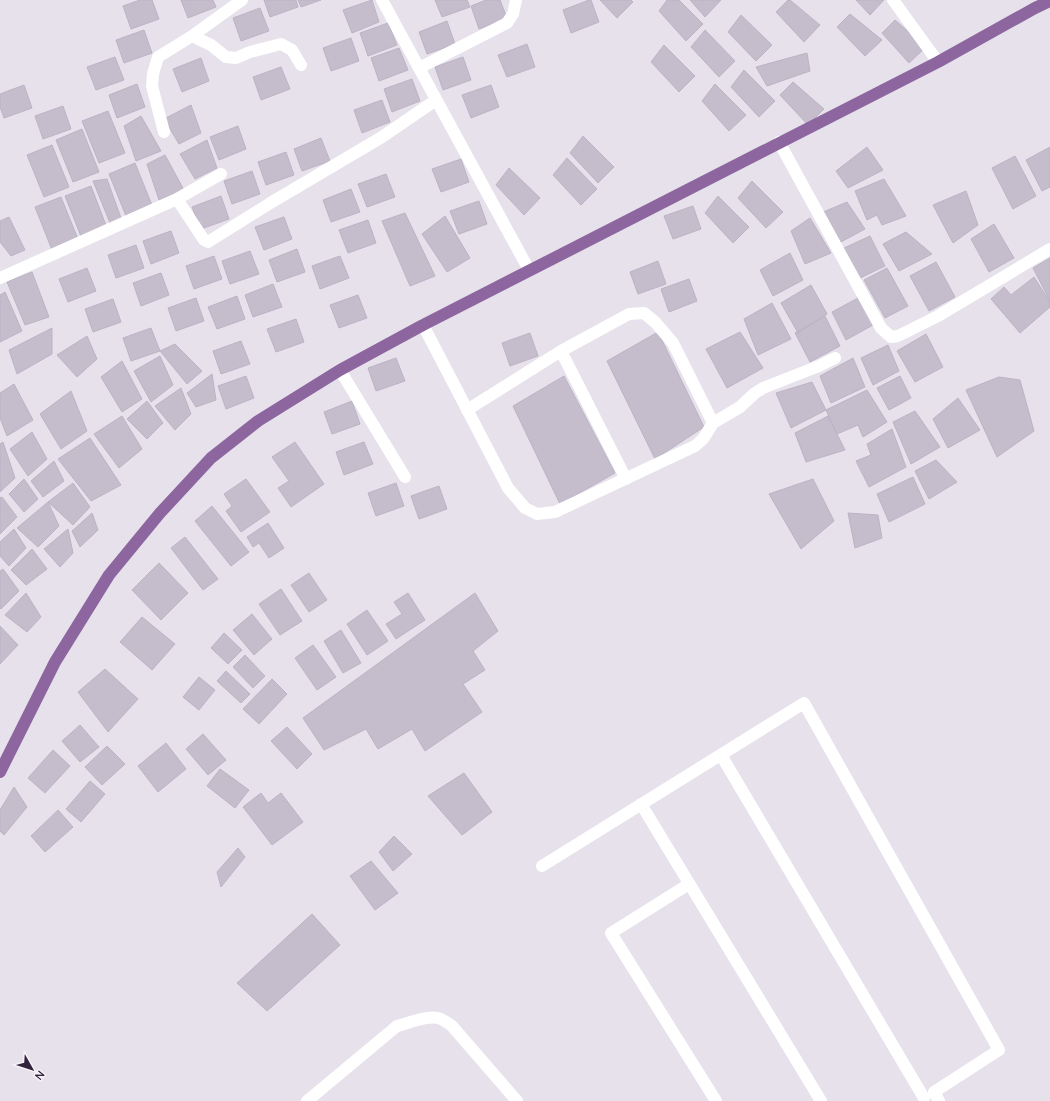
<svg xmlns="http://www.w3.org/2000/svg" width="1050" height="1101" viewBox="0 0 1050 1101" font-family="Quicksand,sans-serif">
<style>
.building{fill:#c5bdcc;stroke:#bcb3c5}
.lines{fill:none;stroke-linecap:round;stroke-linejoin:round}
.minor{stroke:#fff;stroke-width:12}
.major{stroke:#8d66a0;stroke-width:12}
</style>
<rect width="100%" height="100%" fill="#e6e1eb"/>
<path class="building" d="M140,0H152L159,19L131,29L123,6Z
M181,0H213L216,7L188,18Z
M264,0H296L298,7L270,17Z
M298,0H321L301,7Z
M372,0L379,22L352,33L343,10Z
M435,0H467L470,7L442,17Z
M486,0H500L507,18L479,29L471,6Z
M589,0H591L599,22L571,33L563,10Z
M600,0H631L633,2L617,18Z
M667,0H679L703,24L686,41L659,11Z
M690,0H721L705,17Z
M788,0H790L820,25L804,42L776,12Z
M856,0H884L870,15Z
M260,8L269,31L241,41L233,18Z
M850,14L882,40L865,56L837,27Z
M741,15L772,45L756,61L728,32Z
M895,20L926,47L909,63L882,33Z
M447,21L455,44L427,54L419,32Z
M388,23L397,45L368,56L360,33Z
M144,30L152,53L124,63L116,40Z
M705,30L735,61L719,77L691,47Z
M351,38L359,61L331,71L323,48Z
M527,44L535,67L507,77L498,55Z
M664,45L695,76L679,92L651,62Z
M399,48L408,70L379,81L371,58Z
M807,53L810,71L767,86L756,67Z
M115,57L124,80L96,90L87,67Z
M463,57L471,80L443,90L435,67Z
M201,58L209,81L182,92L173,69Z
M281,67L290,89L261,100L253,77Z
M744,70L775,101L759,117L731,87Z
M412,79L420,101L392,112L384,89Z
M793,82L824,109L808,125L780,95Z
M137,84L145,107L117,118L109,95Z
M715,84L746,115L729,131L702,101Z
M24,85L32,108L4,118L0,107V94Z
M491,85L499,107L471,118L462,95Z
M382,100L390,122L362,133L354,110Z
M191,105L201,133L179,144L164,119Z
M63,106L71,129L43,139L35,116Z
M108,111L125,153L99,163L82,121Z
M141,116L161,151L136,161L124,126Z
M238,126L246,149L219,160L210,137Z
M82,129L99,172L73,182L56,140Z
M583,136L614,167L598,183L570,153Z
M321,138L330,161L302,171L294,149Z
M207,140L217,168L195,179L180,154Z
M52,145L69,187L44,197L27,155Z
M867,147L883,170L848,188L836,171Z
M1050,147V187L1042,191L1026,160Z
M286,152L294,175L266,185L258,162Z
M165,155L184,190L159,200L147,164Z
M1015,156L1036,196L1013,209L992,168Z
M567,158L597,189L581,205L553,175Z
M461,159L469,182L441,192L432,169Z
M135,163L152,205L126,216L109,174Z
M509,168L540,198L524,215L496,185Z
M252,171L260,194L232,204L224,181Z
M386,174L395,197L367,207L358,184Z
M107,179L121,218L110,223L93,181Z
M884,179L906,216L882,225L877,215L867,220L855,191Z
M752,181L783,212L766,228L738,198Z
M91,186L107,228L82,239L65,196Z
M351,189L360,212L331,222L323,200Z
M966,191L978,225L953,243L933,205Z
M221,196L229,219L201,229L192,207Z
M718,196L749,227L733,243L705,213Z
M61,197L78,239L52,250L35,207Z
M479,201L487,224L459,234L450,211Z
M847,202L865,229L839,243L821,213Z
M693,206L701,229L673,239L664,216Z
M405,213L435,276L410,286L382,221Z
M445,216L470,258L447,272L422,234Z
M9,217L25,250L11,256L0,242V221Z
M284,217L292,239L264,250L255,227Z
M810,218L831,253L805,264L791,231Z
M368,220L376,243L348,253L339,230Z
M994,224L1014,258L989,272L971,239Z
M171,231L179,253L151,264L143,241Z
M906,232L932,254L899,271L883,244Z
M870,236L885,266L856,280L842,249Z
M136,245L144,268L116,278L108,255Z
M297,249L305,272L277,282L269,260Z
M250,251L259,274L230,284L222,261Z
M790,253L803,280L773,296L760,270Z
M214,256L222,279L194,289L186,266Z
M340,256L349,278L320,289L312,266Z
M1050,258V301L1033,268Z
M658,261L666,284L638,294L630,272Z
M936,262L955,297L929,311L910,276Z
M87,268L96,291L68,302L59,279Z
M887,268L908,306L885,318L864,280Z
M32,272L49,317L25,325L7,282Z
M161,273L169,295L141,306L133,283Z
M1034,277L1050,302V307L1020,333L991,299L1004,287L1011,295Z
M689,279L697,301L669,312L661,289Z
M273,284L282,307L253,317L245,295Z
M811,285L827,314L798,333L781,303Z
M5,292L22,331L0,342V295Z
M358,295L367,318L339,328L330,305Z
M237,296L245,319L217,329L208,307Z
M196,298L204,321L176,331L168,308Z
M858,298L873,325L846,340L832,312Z
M113,299L121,322L93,332L85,309Z
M772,303L791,339L758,355L744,319Z
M825,316L840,346L810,362L795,333Z
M296,319L304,342L276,352L267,329Z
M52,328V354L17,374L9,350Z
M151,328L160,351L131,361L123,338Z
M658,332L704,427L655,459L607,361Z
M740,332L763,368L727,388L706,349Z
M530,333L538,356L510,366L502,343Z
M926,334L943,367L915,382L897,351Z
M87,336L97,359L77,377L57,355Z
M241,341L250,364L221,374L213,351Z
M175,344L202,371L187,384L160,351Z
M888,345L899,371L873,385L861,358Z
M160,356L173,385L151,402L134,371Z
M396,358L405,381L376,391L368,368Z
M853,358L865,387L831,403L820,376Z
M122,361L142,399L122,412L101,377Z
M212,374L216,400L196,407L187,393Z
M246,376L254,398L226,409L218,386Z
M564,376L615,473L560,504L513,406Z
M900,376L911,398L889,410L877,388Z
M999,377L1020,380L1034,431L997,457L966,390Z
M812,382L826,410L791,428L776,393Z
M14,384L33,420L7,436L0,418V393Z
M181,388L191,414L175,430L155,406Z
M867,390L887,422L863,437L858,425L837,434L826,410Z
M71,391L87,431L61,449L40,414Z
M958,398L980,430L948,448L933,419Z
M147,401L163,423L147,439L127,419Z
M352,401L360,424L332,434L324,412Z
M915,411L940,447L911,464L893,422Z
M122,416L142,449L119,468L94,434Z
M828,416L845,450L806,462L795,433Z
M892,429L906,467L869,487L856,461L871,455L867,444Z
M32,432L47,459L28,476L10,449Z
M90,438L121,485L91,501L58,459Z
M3,442L15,478L0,492V444Z
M295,442L324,484L291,507L278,488L289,481L272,457Z
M364,442L373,464L344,475L336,452Z
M936,460L957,482L929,499L915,471Z
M54,461L64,481L43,497L31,481Z
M913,477L925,504L889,522L877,494Z
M24,479L38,499L24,512L9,494Z
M246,479L270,512L241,532L226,511L232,506L224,494Z
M813,479L834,521L801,549L769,494Z
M73,483L90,507L73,525L48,502Z
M396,483L404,506L376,516L368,493Z
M439,486L447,509L419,519L411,496Z
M2,497L17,517L0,534V498Z
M48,502L59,526L38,547L17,528Z
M212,506L249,552L231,566L195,521Z
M92,513L98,530L80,547L72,531Z
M848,513L878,515L882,538L855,548Z
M268,523L284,548L269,558L259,543L253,547L247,537Z
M14,529L26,548L9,566L0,556V542Z
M68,529L73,553L60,567L44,549Z
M185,537L218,579L203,590L171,548Z
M32,549L47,569L26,585L11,570Z
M159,563L188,593L161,620L132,590Z
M3,569L19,591L1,609L0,608V571Z
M309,573L327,600L309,612L291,585Z
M281,589L302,621L280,635L259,604Z
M26,593L41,617L27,632L5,615Z
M408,593L425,620L396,639L386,624L402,614L394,602Z
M475,593L498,631L473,651L485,670L463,684L482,712L425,751L412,729L378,749L366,729L324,750L303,718Z
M367,610L388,641L367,655L347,624Z
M252,614L272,639L254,655L233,630Z
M142,617L175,644L152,670L120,642Z
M0,626L18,645L0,664Z
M341,630L361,663L343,673L324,641Z
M224,633L242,650L228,664L211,648Z
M313,645L336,677L317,690L295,658Z
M245,655L265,676L253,688L233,667Z
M105,669L138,699L108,732L78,692Z
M226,671L250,694L241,703L217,681Z
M199,677L215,690L199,710L183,697Z
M272,679L287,694L259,724L243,709Z
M80,725L99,747L80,762L62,741Z
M287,727L312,754L297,769L271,741Z
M203,734L226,760L208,775L186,749Z
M166,743L186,769L158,792L138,766Z
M107,746L125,764L102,785L85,767Z
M53,750L70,766L45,793L28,778Z
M220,769L249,790L235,808L207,786Z
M464,773L492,812L462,835L428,796Z
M90,781L105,794L81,822L66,809Z
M14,787L27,807L4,835L0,831V810Z
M261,793L268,803L281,793L303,822L272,845L243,807Z
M58,810L73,827L45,852L31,836Z
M394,836L412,854L393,871L379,852Z
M238,848L245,857L221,887L217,872Z
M371,861L398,893L375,910L350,876Z
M312,914L340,945L267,1011L237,983Z"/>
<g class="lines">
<path class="minor" d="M382,0L529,270
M893,0L938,62
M192,36L211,45L226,57L236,58L250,52L281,44L292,50L301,65
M419,68L507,23L513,14L516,0
M164,132L152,86L153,74L158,57L192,36L242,0
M779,142L881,328L891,337L898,336L938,316L1050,249
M177,199L204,240L208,242L272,202L382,137L436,100
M0,278L177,199L221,174
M423,325L508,488L525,508L537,514L555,512L695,446L703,439L713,423L673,343L655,322L644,313L629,314L561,351L626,479
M340,370L405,477
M467,410L561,351
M713,423L740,407L755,393L763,388L819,366L835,358
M721,755L924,1098
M641,804L821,1101
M542,866L804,703L999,1050L934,1092L939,1101
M689,884L611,933L716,1101
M307,1101L397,1026C409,1023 429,1014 441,1019C445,1021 448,1023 452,1026L517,1101"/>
<path class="major" d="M0,772L55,662L109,575L160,513L211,458L258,421L340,370L423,325L938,62L1035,8L1050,1"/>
</g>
<g transform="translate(32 1069) rotate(129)" stroke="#f4f1f8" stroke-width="3" paint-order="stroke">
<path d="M0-3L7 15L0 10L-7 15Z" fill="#33223b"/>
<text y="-6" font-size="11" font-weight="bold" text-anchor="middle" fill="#33223b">N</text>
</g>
</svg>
